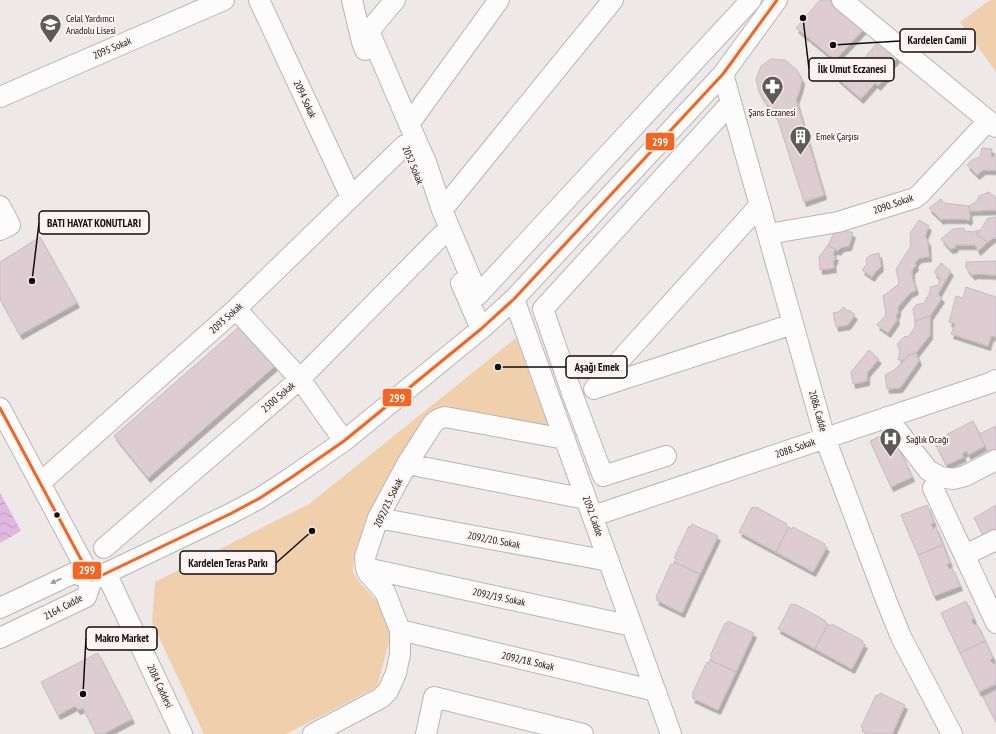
<svg xmlns="http://www.w3.org/2000/svg" width="996" height="734" viewBox="0 0 996 734" font-family="'PT Sans Narrow',sans-serif">
<style>
.green{fill:#efcfac}
.water{fill:url(#water-waves)}
.building{fill:#deccd3;stroke:#c3bfc0;filter:url(#shadow)}
.lines{fill:none;stroke-linecap:round;stroke-linejoin:round}
.minor-casing{stroke:#bab5b5;stroke-width:22}
.minor{stroke:#fcfcfc;stroke-width:20}
.bus-1-casing{stroke:#fef4f3;stroke-width:6}
.bus-1{stroke:#f26522;stroke-width:3}
.oneway{fill:#9e9c9c}
.bus-dot{fill:#100d0d;stroke:#fef4f3;stroke-width:1.5}
.labels{text-anchor:middle;dominant-baseline:central;stroke-width:4;stroke-linejoin:round;paint-order:stroke}
.poi-label{font-size:10px;fill:#100d0d;stroke:#fef4f3;text-anchor:start}
.street-label{font-size:10px;fill:#100d0d;stroke:#fef4f3}
.leader{fill:none;stroke:#100d0d;stroke-width:1.5}
.callout-dot{fill:#100d0d;stroke:#fef4f3;stroke-width:1.5}
.callout{fill:#fef4f3;stroke:#100d0d;stroke-width:1.5}
.callout-label{font-size:11px;text-anchor:middle;font-weight:bold;fill:#100d0d}
.line-badge{stroke:#fef4f3;stroke-width:1.5}
.badge-label{font-size:11px;text-anchor:middle;font-weight:bold;fill:#fff}
</style>
<defs>
<pattern id="water-waves" width="16" height="10" patternUnits="userSpaceOnUse"><rect width="16" height="10" fill="#e1b6df"/><path d="M0 5q4-4 8 0t8 0" fill="none" stroke="#c09bbe"/></pattern>
<filter id="shadow"><feDropShadow dx="2.5" dy="4.5" stdDeviation="0" flood-color="#0004"/></filter>
</defs>
<rect width="100%" height="100%" fill="#eee8e8"/>
<path class="green" d="M990,0H996V72L960,22Z
M516,338L549,428L439,414L416,431L354,557L353,572L360,583L380,604L389,622L390,638L377,687L286,734H204L152,622L155,582L309,504Z"/>
<path class="water" d="M0,493L21,531L0,543Z"/>
<path class="building" d="M820,0H830L864,29L835,60L796,28Z
M881,38L899,56L886,71L889,74L878,86L875,83L861,99L837,78L843,69L851,75Z
M771,59L785,60L797,70L802,80L800,89L796,100L824,195L804,202L777,117L765,102L759,92L756,79L761,66Z
M982,148L992,149L991,157L996,156V170H983L977,175L967,165L972,160L980,157Z
M989,192L996,198V210L970,211L969,206L977,201L979,196Z
M941,199L944,203L969,206L970,219L968,221L966,219H943L941,220L929,208Z
M996,217V238H993L988,242L976,234L980,231L988,218Z
M919,220L929,226L925,236L928,242L929,257L919,258L915,263L916,266L912,270V277L916,290L910,293L898,307V312L896,316L897,320L888,333L877,325L886,315L883,296L899,284L896,269L911,246L910,233Z
M964,228V231L974,232L978,230L980,231L976,234L988,242L978,251L975,245H956L955,248L950,249L941,239L953,229Z
M845,230L853,233L849,246L842,247L838,251L828,245L834,233Z
M40,237L77,303L20,335L0,299V262Z
M828,245L835,249L833,255L836,256L834,261H833L834,268L820,270L819,257Z
M879,253L881,267L876,271L872,277L862,270L867,264L866,259L871,255Z
M996,261V275L975,274L973,276L966,268V262Z
M941,263L951,271L938,294L942,298L930,316L915,321L913,309L916,305L924,303L930,292V287L938,285L940,279L934,272Z
M966,287L996,297V337L991,336L988,346L951,334L955,324L949,322L956,296L963,298Z
M844,307L846,310L848,311L849,310L855,315L848,325L836,327L833,313L838,312Z
M930,316V335L916,353L908,355L905,360H898L900,351L897,344L905,336L908,337L915,327V321Z
M240,326L275,366L148,478L114,436Z
M869,350L879,359L867,373V381L853,384L851,372Z
M916,353L919,361L900,388L887,389L885,375L894,370L905,360L908,355Z
M973,421L985,446L968,455L967,451L962,454L964,457L946,465L934,441Z
M996,426V456L991,458L979,434Z
M891,431L912,477L891,487L870,441Z
M927,505L934,523L931,524L933,529L936,527L943,545L918,555L901,515Z
M996,505V537L987,542L974,518Z
M752,507L755,508L756,507L787,524L786,526L789,527L776,552L739,532Z
M692,524L718,536L700,574L674,562L676,559L674,558L689,526L691,527Z
M789,527L792,529L793,527L825,544L824,546L827,547L813,572L776,552Z
M943,545L950,563L947,564L949,569L952,568L960,586L934,596L918,555Z
M674,562L700,574L682,613L656,600L658,597H656L671,564L673,565Z
M966,601L974,619L971,620L974,625L977,624L985,641L960,653L941,613Z
M791,604L794,605L795,604L826,621L825,622L828,624L815,649L778,629Z
M728,621L754,633L736,672L710,660L712,657L710,656L725,623L727,624Z
M828,624L831,626L832,624L863,641L862,643L865,644L852,669L815,649Z
M985,641L993,658L990,660L993,664L996,663V684L979,692L960,653Z
M98,653L132,719L103,734H96L83,708L78,710L75,706L58,715L41,682Z
M710,660L736,672L718,710L692,698L694,695L692,694L707,662L709,663Z
M996,690V722L983,697Z
M880,693L905,705L892,734H867L862,731L863,728L861,727L876,695L878,696Z"/>
<g class="lines">
<defs>
<path id="minor" d="M259,0L351,197
M352,0L362,42L365,50
M395,0L369,31L409,124L426,162L442,210L478,295L751,0
M842,0L996,127
M723,74L825,438L886,600L901,637L952,734
M0,97L224,0
M409,124L499,0
M0,206L10,225L0,230
M442,210L613,0
M768,234L838,222L915,198L920,194L988,121
M461,283L481,329
M514,299L671,734
M236,309L300,379L344,441
M596,388L793,324
M594,389L760,205
M0,408L92,580
M887,417L928,470L940,477L953,479L965,476L996,460
M666,456L603,476L573,396L543,309L731,103
M407,464L586,499
M40,483L236,309L405,145
M933,488L996,623
M593,516L990,383L996,380
M378,518L609,561
M104,548L300,379L442,235
M965,555L996,540
M366,568L632,626
M106,573L182,734
M92,580L230,514L260,498L292,477L344,441L481,329L514,299L723,74L777,0
M0,608L74,573L92,580
M400,630L656,691
M0,638L86,597L92,580
M313,734L381,698L388,691L396,673L400,654V630L385,592L368,573L366,568L365,557L378,518L407,464L434,422L439,419L445,417L565,439
M426,734L434,697L583,734"/>
</defs>
<use href="#minor" class="minor-casing"/>
<use href="#minor" class="minor"/>
<defs>
<path id="bus-1" d="M0,408L92,580L230,514L260,498L292,477L344,441L481,329L514,299L723,74L777,0"/>
</defs>
<use href="#bus-1" class="bus-1-casing"/>
<use href="#bus-1" class="bus-1"/>
</g>
<defs><path id="oneway-solid" d="M-6-.8H1V-3.2L6.5 0L1 3.2V.8H-6Z"/></defs>
<use class="oneway" href="#oneway-solid" transform="translate(56 581) rotate(155)"/>
<defs>
<symbol id="school-pin" viewBox="-11 -11 22 30"><path d="M0 17L-7.5 6A9.5 9.5 0 1 1 7.5 6Z" fill="#5e5a5a" stroke="#fef4f3"/><path d="M0-5L7-2L0 1L-7-2ZM-4 1L0 2.5L4 1V4Q0 6-4 4Z" fill="#fff"/></symbol>
<symbol id="pharmacy-pin" viewBox="-11 -11 22 30"><path d="M0 17L-7.5 6A9.5 9.5 0 1 1 7.5 6Z" fill="#5e5a5a" stroke="#fef4f3"/><path d="M-2-6h4v4h4v4h-4v4h-4v-4h-4v-4h4Z" fill="#fff"/></symbol>
<symbol id="building-pin" viewBox="-11 -11 22 30"><path d="M0 17L-7.5 6A9.5 9.5 0 1 1 7.5 6Z" fill="#5e5a5a" stroke="#fef4f3"/><path d="M-4-6H4V6H1V3H-1V6H-4ZM-2.5-4.3h1.7v1.8h-1.7ZM.8-4.3h1.7v1.8H.8ZM-2.5-1h1.7V.8h-1.7ZM.8-1h1.7V.8H.8Z" fill="#fff"/></symbol>
<symbol id="hospital-pin" viewBox="-11 -11 22 30"><path d="M0 17L-7.5 6A9.5 9.5 0 1 1 7.5 6Z" fill="#5e5a5a" stroke="#fef4f3"/><path d="M-5-5h3v3.5h4V-5h3V5h-3V1.5h-4V5h-3Z" fill="#fff"/></symbol>
</defs>
<g fill-rule="evenodd">
<use href="#school-pin" x="38" y="12" width="25" height="34"/>
<use href="#pharmacy-pin" x="760" y="74" width="25" height="34"/>
<use href="#building-pin" x="788" y="124" width="25" height="34"/>
<use href="#hospital-pin" x="878" y="426" width="25" height="34"/>
</g>
<circle class="bus-dot" cx="57" cy="515" r="3.5"/>
<g class="labels">
<g class="poi-label">
<text x="66" y="18">Celal Yardımcı<tspan x="66" dy="12">Anadolu Lisesi</tspan></text>
<text x="772" y="112" text-anchor="middle">Şans Eczanesi</text>
<text x="816" y="136">Emek Çarşısı</text>
<text x="906" y="439">Sağlık Ocağı</text>
</g>
<g class="street-label">
<text transform="translate(112 48) rotate(-23)">2095 Sokak</text>
<text transform="translate(305 99) rotate(65)">2094 Sokak</text>
<text transform="translate(413 165) rotate(68)">2052 Sokak</text>
<text transform="translate(893 204) rotate(-19)">2090. Sokak</text>
<text transform="translate(226 318) rotate(-42)">2093 Sokak</text>
<text transform="translate(278 397) rotate(-41)">2500 Sokak</text>
<text transform="translate(818 411) rotate(74)">2086. Cadde</text>
<text transform="translate(795 448) rotate(-19)">2088. Sokak</text>
<text transform="translate(388 503) rotate(-64)">2092/23. Sokak</text>
<text transform="translate(593 516) rotate(70)">2092. Cadde</text>
<text transform="translate(494 540) rotate(11)">2092/20. Sokak</text>
<text transform="translate(499 597) rotate(12)">2092/19. Sokak</text>
<text transform="translate(63 607) rotate(-28)">2164. Cadde</text>
<text transform="translate(528 661) rotate(13)">2092/18. Sokak</text>
<text transform="translate(160 686) rotate(65)">2084 Caddesi</text>
</g>
</g>
<path class="leader" d="M833 45L900 41M803 18L809 69M32 281L39 223M498 367L566 367M312 531L276 563M83 694L86 638"/>
<g class="callout-dot">
<circle cx="833" cy="45" r="4"/>
<circle cx="803" cy="18" r="4"/>
<circle cx="32" cy="281" r="4"/>
<circle cx="498" cy="367" r="4"/>
<circle cx="312" cy="531" r="4"/>
<circle cx="83" cy="694" r="4"/>
</g>
<g class="callout">
<rect x="900" y="29" width="75" height="23" rx="4"/>
<rect x="809" y="58" width="85" height="23" rx="4"/>
<rect x="39" y="211" width="110" height="23" rx="4"/>
<rect x="566" y="356" width="61" height="22" rx="4"/>
<rect x="180" y="551" width="96" height="23" rx="4"/>
<rect x="86" y="627" width="71" height="23" rx="4"/>
</g>
<g class="callout-label">
<text x="937" y="44">Kardelen Camii</text>
<text x="852" y="73">İlk Umut Eczanesi</text>
<text x="94" y="227">BATI HAYAT KONUTLARI</text>
<text x="597" y="371">Aşağı Emek</text>
<text x="228" y="567">Kardelen Teras Parkı</text>
<text x="122" y="642">Makro Market</text>
</g>
<g class="line-badge">
<rect x="645" y="132" width="30" height="19" rx="4" fill="#f26522"/>
<rect x="382" y="388" width="30" height="19" rx="4" fill="#f26522"/>
<rect x="72" y="561" width="30" height="19" rx="4" fill="#f26522"/>
</g>
<g class="badge-label">
<text x="660" y="146">299</text>
<text x="397" y="402">299</text>
<text x="87" y="574">299</text>
</g>
</svg>
